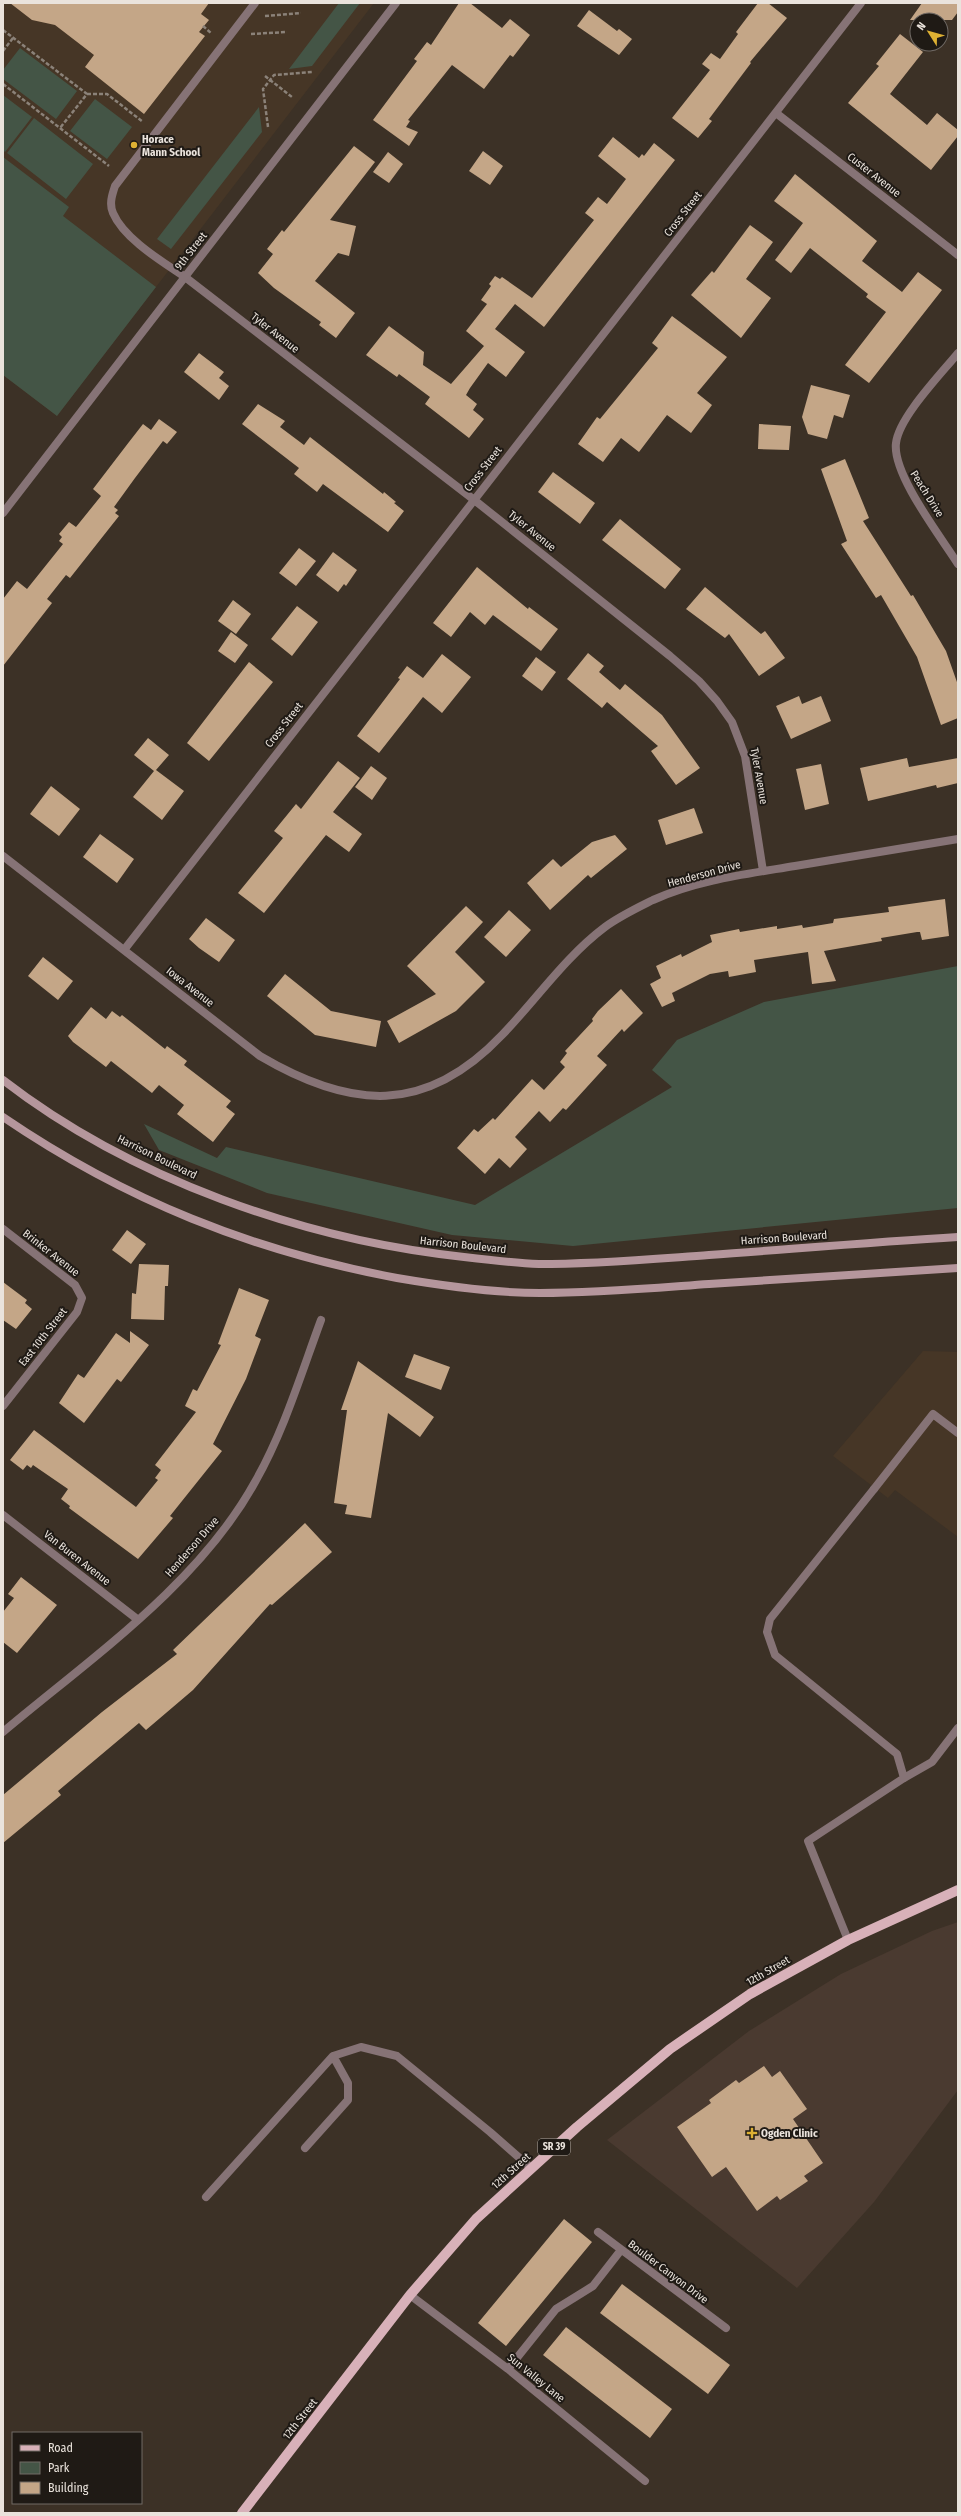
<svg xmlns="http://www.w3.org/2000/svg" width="961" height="2516" viewBox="0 0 961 2516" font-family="'Fira Sans Condensed',sans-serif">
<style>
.commercial{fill:#4a3a30}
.built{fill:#463626}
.green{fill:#445546}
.building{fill:#c4a687}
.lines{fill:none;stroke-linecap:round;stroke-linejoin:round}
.path{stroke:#8b8279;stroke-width:2.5;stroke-dasharray:4 2;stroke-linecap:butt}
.service{stroke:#867376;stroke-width:8}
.minor{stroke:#867376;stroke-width:8}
.tertiary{stroke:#867376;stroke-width:8}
.secondary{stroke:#b5969c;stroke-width:8}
.primary{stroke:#d8b1b9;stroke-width:10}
.poi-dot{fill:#deb133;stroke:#1f1a15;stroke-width:1.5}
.labels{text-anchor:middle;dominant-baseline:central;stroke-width:4;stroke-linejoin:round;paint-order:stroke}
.shield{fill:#1f1a15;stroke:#ada7a0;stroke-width:1}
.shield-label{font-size:10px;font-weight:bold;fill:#eae3dc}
.poi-label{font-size:11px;font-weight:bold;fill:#eae3dc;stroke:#1f1a15;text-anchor:start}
.street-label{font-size:11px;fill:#eae3dc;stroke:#1f1a15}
</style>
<rect width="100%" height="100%" fill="#3c3126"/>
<path class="commercial" d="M958,1922V2090L874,2202L797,2288L607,2140L749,2031L841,1974L932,1931Z"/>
<path class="built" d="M3,3H374L57,416L3,375Z
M923,1351L958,1352V1537L895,1490L888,1498L833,1456Z"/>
<path class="green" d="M339,3H360L312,66L289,69Z
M20,48L77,91L56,119L3,79V70Z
M3,95L32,117L5,152L3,150Z
M95,99L132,127L107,159L70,131Z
M259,107L262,132L171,249L157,239Z
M34,118L93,164L66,199L7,153Z
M3,157L69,207L63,216L156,287L57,416L3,375Z
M958,966V1208L573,1246L452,1235L267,1193L159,1150L144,1124L217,1158L226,1147L475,1205L672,1087L652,1070L677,1040L764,1002Z"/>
<path class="building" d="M10,3H209L201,14L209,20L199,32L205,36L144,114L85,67L94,55L55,25L32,20Z
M459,3H470L502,28L510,19L530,35L513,57L510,55L484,89L452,65L408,120L410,121L406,127L418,132L409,146L373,120L417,61L414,59L427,42L431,45Z
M758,3H768L787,18L750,62L751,63L709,119L712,121L698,138L672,118L710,70L702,64L711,53L720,59L738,34L736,32Z
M922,3H958V12L952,20H910Z
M589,10L617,31L619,29L632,39L619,55L577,26Z
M900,34L923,52L890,94L927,125L937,113L958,130V136L931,170L848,103L879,66L876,64Z
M613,137L639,158L642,154L644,156L654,143L675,160L544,327L515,304L495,329L525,352L506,377L488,363L470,388L466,395L477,404L473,410L484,419L469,438L425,404L430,397L399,374L397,377L366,355L389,326L424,352L423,365L451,384L484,346L466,331L487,304L481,300L491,286L489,284L495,276L500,279L502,277L532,298L594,220L585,213L598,197L607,204L626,179L598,156Z
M354,146L375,162L330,220L356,226L349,256L338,253L315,281L355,313L336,338L319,325L321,322L274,288L258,273L273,254L267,249L282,230L284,232Z
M483,151L503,166L490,185L469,171Z
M388,152L403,164L389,183L373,172Z
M795,174L877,241L862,261L902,292L918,272L942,290L869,383L845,365L886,312L866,297L868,294L810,248L791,273L775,260L803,223L774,201Z
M750,225L773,242L746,279L771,298L741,338L691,295L712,271L714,273Z
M672,316L727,357L697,393L712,405L691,433L667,415L639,452L621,438L603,462L578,444L597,417L600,419L658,348L652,343Z
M199,353L224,372L219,378L229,386L219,400L184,372Z
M811,385L850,395L843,418L834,415L827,439L808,434L802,417Z
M258,404L285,421L280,427L304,445L310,437L383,494L384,492L396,502L394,503L404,511L388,532L323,484L317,492L294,474L299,468L242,424Z
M159,419L177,432L167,444L163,441L135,478L114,507L118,510L115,513L119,516L70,578L66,575L47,599L52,603L3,666V599L17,581L27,589L63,544L59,541L62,537L59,534L69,522L76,527L101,496L93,489L129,442L143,424L151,430Z
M759,424L791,426L789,450L758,449Z
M845,459L869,518L863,521L911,596L913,595L946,651L958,685V718L941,725L917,657L881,595L876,598L841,544L847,541L821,469Z
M553,472L595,503L580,524L538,492Z
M620,519L681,569L665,589L602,540Z
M299,548L316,561L296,586L279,573Z
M333,552L357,570L346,586L344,584L338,592L316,575Z
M477,567L528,609L529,607L558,629L541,651L493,615L485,625L470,612L451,637L433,623Z
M705,587L761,634L765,631L785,658L759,676L729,634L725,638L686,609Z
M233,600L251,614L236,634L218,621Z
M297,606L318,622L292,656L271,639Z
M231,632L248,645L235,663L218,651Z
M588,653L604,666L599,672L620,690L625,684L662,715L700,768L676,785L651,751L658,746L607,702L602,708L567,679Z
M442,654L471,677L442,713L423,697L379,753L357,736L400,679L398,678L407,666L423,678Z
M536,657L556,672L542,691L522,676Z
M249,662L273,682L209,761L187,743Z
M799,696L802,704L821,696L831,721L791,739L776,706Z
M148,738L169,755L156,770L184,791L162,820L133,797L154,771L134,755Z
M907,758L909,767L958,758V783L937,788L936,785L868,801L860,768Z
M338,761L360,778L333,812L362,834L349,852L326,835L264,913L238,893L283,838L274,831L296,804L301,809Z
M821,764L829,804L805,810L796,769Z
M371,766L387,778L372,800L355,787Z
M51,786L80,809L59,836L30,814Z
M694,808L703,833L666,845L658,820Z
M100,834L134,859L117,883L83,857Z
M615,835L627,849L591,878L588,875L550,910L527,883L553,859L561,867L592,842Z
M945,899L949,936L922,940L920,932H917L881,938L882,941L824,951L836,981L812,984L808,952L754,960L756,972L729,977L728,971L710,974L672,993L675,1001L662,1007L650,984L661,978L656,966L681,954L682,957L712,942L710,935L739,929L740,932L777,926V929L802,925L803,928L833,923L834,919L889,912L888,907Z
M466,906L483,922L455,952L485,982L456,1011L399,1043L387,1021L436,994L407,966Z
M509,910L531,930L506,957L484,937Z
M206,918L235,940L219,962L199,948L189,939Z
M43,957L73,981L58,1000L28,976Z
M285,974L331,1011L381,1021L376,1047L315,1035L267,996Z
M621,989L643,1013L624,1032L622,1029L597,1056L607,1065L566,1110L563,1108L550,1122L539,1111L515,1137L527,1149L510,1168L499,1158L485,1174L457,1148L474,1129L478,1132L493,1118L495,1120L532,1079L544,1090L565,1067L560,1062L567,1053L565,1051L593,1021L592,1019L598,1011Z
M91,1007L106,1019L112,1011L120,1017L122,1015L165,1049L167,1046L187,1061L184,1065L231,1101L226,1107L235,1114L213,1142L177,1114L184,1105L159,1085L152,1093L111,1061L106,1067L73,1042L68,1036Z
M127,1230L146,1244L131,1264L112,1250Z
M139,1264L169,1265L168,1286H165L164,1320L131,1319L132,1293L136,1294Z
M3,1282L27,1300L25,1303L32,1309L16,1329L3,1320Z
M239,1288L269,1300L255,1336L261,1339L246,1379L213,1444L222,1451L170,1516L173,1518L138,1559L69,1508L70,1506L61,1499L68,1489L33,1465L31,1468L27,1465L23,1470L10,1460L34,1430L136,1507L158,1480L155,1478L161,1470L155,1465L196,1412L185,1406L193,1389L197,1391L221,1345L218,1344Z
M130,1331L149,1345L121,1382L117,1379L84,1423L59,1403L78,1374L84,1378L116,1333L130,1343Z
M414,1354L450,1367L441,1390L405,1377Z
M358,1361L434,1417L420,1437L388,1413L371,1518L345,1514L347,1505L334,1503L347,1410H341Z
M305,1523L332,1552L272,1605L270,1604L193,1690L146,1730L139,1723L58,1791L61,1795L3,1843V1795L102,1712L177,1654L173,1650Z
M21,1577L57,1605L17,1653L3,1642V1612L14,1598L8,1594Z
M764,2066L772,2077L780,2071L807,2109L793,2119L823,2163L804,2176L808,2181L780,2200L777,2196L757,2211L726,2167L712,2177L677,2127L711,2103L709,2100L736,2080L739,2083Z
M564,2219L592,2242L506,2346L478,2323Z
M622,2284L730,2365L708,2394L600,2313Z
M566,2327L672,2409L650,2438L543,2355Z"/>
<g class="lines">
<path class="path" d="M265,16L301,13
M203,26L211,33
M3,30L87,94L60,128
M251,34L287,32
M3,51L13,38
M265,76L292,97
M3,84L109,166
M87,94H107L143,122
M268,127L263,89L274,75L312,72"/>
<path class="service" d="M185,277C163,262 124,239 113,213C109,204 112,195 115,186L255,3
M874,1489L933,1414L958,1433
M904,1778L932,1762L958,1728
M305,2148L348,2100V2083L333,2056
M206,2197L333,2056L361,2047L397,2056L490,2132L531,2168"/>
<path class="minor" d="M776,113L958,255
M185,277L473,499L670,656L699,681L717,701L732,722L745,756L763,871
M958,353C941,374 899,417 896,443C892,474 941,537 958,564
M3,856L260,1056C350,1109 425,1116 502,1035C536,1000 565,957 605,927C620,916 637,908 653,900C697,880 747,874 795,866C849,857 904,848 958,839
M124,950L861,3
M3,1229L75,1285L82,1298L77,1312L3,1406
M3,1515L137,1619
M3,1732C91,1658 199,1584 255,1482C284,1431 301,1374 321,1320
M848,1940L808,1841L904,1778L897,1754L775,1655L767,1632L770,1619L874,1489
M598,2232L726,2328
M410,2295L508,2369L645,2481
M508,2369L556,2309L593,2286L621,2250"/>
<path class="tertiary" d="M3,513L396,3"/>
<path class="secondary" d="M3,1080C131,1179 304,1240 464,1257C489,1260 514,1263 539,1264C596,1264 652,1259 709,1255C792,1249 875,1242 958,1237
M3,1117C125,1200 252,1251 397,1278C444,1286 493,1293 540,1293C597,1293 653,1288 709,1284C792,1279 875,1273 958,1268"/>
<path class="primary" d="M242,2513L410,2295L476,2219L577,2127L670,2049L750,1994L848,1940L958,1890"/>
</g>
<g class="poi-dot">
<circle cx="134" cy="145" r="4"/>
<path d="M750 2127h4v4h4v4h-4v4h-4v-4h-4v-4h4z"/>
</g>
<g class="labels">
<rect class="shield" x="538" y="2139" width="32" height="16" rx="3"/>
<g class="shield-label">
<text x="554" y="2147">SR 39</text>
</g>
<g class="poi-label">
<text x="142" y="139">Horace<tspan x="142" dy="13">Mann School</tspan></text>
<text x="761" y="2133">Ogden Clinic</text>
</g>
<g class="street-label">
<text transform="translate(874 175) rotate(38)">Custer Avenue</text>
<text transform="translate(683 214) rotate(-52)">Cross Street</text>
<text transform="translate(191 251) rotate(-52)">9th Street</text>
<text transform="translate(275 333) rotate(38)">Tyler Avenue</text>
<text transform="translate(483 469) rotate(-52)">Cross Street</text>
<text transform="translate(927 494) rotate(58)">Peach Drive</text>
<text transform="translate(532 531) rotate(39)">Tyler Avenue</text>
<text transform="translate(284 725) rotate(-52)">Cross Street</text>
<text transform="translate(759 776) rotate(80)">Tyler Avenue</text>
<text transform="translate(704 874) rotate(-15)">Henderson Drive</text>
<text transform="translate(190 987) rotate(38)">Iowa Avenue</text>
<text transform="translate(157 1157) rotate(26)">Harrison Boulevard</text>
<text transform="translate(784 1238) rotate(-4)">Harrison Boulevard</text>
<text transform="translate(463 1245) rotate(6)">Harrison Boulevard</text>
<text transform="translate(51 1253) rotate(38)">Brinker Avenue</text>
<text transform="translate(43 1337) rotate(-52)">East 10th Street</text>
<text transform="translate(192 1547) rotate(-49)">Henderson Drive</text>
<text transform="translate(77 1558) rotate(38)">Van Buren Avenue</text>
<text transform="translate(768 1971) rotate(-30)">12th Street</text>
<text transform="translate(511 2171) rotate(-42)">12th Street</text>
<text transform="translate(668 2272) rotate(37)">Boulder Canyon Drive</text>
<text transform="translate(536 2378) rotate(39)">Sun Valley Lane</text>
<text transform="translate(300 2419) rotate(-52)">12th Street</text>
</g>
</g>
<rect width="961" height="2516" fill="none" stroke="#eae3dc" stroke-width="8"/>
<rect x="12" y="2432" width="130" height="72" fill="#1f1a15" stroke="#706a65"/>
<rect x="20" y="2445" width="20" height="6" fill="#d8b1b9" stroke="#706a65"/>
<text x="48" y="2452" font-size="12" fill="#eae3dc">Road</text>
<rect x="20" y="2462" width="20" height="12" fill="#445546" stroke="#706a65"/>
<text x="48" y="2472" font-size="12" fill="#eae3dc">Park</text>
<rect x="20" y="2482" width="20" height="12" fill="#c4a687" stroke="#706a65"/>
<text x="48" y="2492" font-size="12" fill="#eae3dc">Building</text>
<g transform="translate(929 32) rotate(307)"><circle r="19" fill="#1f1a15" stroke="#706a65"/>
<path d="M0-3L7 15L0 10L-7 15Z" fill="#deb133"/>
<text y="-6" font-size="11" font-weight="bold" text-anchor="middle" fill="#eae3dc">N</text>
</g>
</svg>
